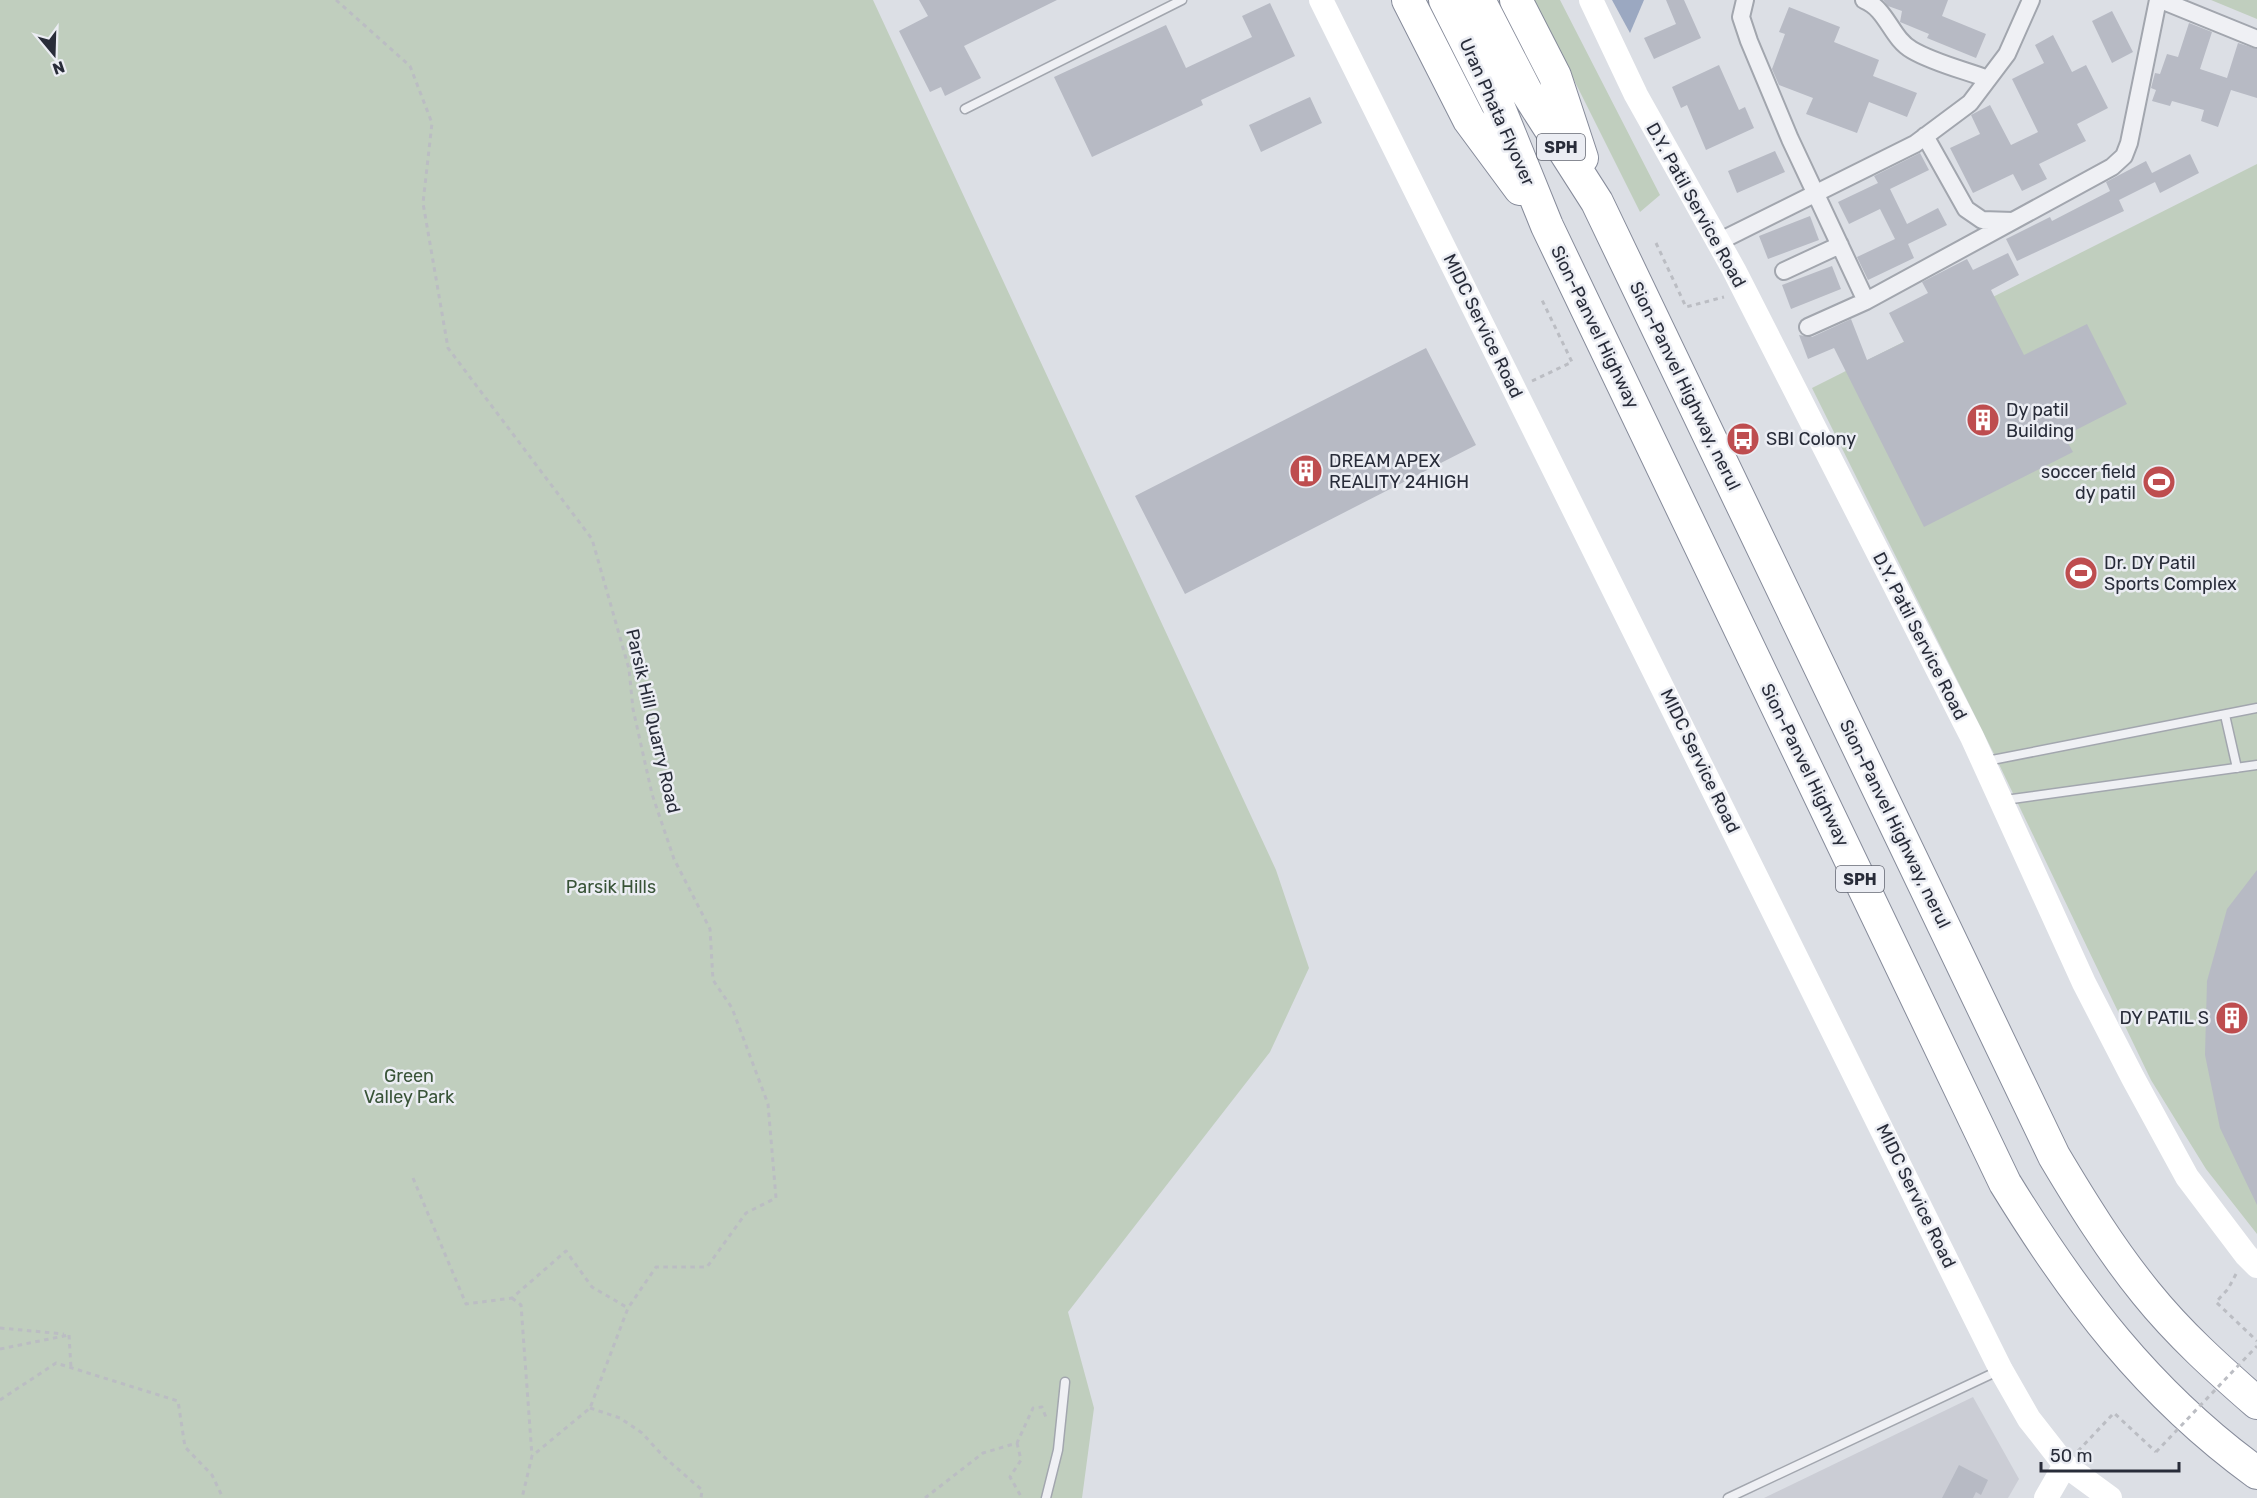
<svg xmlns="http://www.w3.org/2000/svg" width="2257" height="1498" viewBox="0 0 2257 1498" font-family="Rubik,sans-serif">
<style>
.built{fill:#cbcdd5}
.green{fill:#c0cebe}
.water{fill:#9ba8c1}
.building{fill:#b7bac4}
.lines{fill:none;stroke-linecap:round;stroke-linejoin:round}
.lane-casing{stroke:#a2a6ae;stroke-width:11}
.street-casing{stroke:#a2a6ae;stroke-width:20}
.highway-casing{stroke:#868b9a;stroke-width:34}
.path{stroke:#bbbdc3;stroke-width:3;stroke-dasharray:4.5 4.5;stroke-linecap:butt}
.lane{stroke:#eff0f4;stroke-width:8}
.street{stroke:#eff0f4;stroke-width:16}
.secondary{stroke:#fff;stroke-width:24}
.highway{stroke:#fff;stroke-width:32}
.path-bridge{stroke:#bbbdc3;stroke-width:3;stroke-dasharray:4.5 4.5;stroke-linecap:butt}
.labels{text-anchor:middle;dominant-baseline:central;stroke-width:5;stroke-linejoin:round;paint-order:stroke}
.shield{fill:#ebedf3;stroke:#626671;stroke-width:1.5}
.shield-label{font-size:16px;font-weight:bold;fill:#282c39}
.street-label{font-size:18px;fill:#282c39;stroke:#ebedf3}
.poi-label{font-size:18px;fill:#282c39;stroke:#ebedf3;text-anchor:start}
.park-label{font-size:18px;fill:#385337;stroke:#ebedf3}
</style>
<rect width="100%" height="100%" fill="#dcdfe5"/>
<path class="built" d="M1973,1397L2019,1479L2008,1498H1764Z"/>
<path class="green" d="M0,0H873L1276,870L1309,968L1270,1052L1068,1312L1094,1408L1082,1498H0Z
M1534,0H1560L1660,195L1640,212Z
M2211,0H2257V19Z
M2257,164V1234L2206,1169L2151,1080L1996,758L1812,388Z"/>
<path class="water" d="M1612,0H1644L1630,33Z"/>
<path class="building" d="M919,0H1057L964,46L981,78L945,96L941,87L930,92L899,31L928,16Z
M1666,0H1684L1701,38L1654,59L1644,38L1676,24Z
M1883,0H1948L1942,16L1986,34L1976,58L1927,38L1929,34L1900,22L1902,11L1888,6Z
M1270,3L1295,56L1201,100L1203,105L1092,157L1054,77L1166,25L1186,68L1252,37L1242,16Z
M1789,7L1840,27L1834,42L1879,60L1873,76L1917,93L1907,117L1869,102L1857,133L1806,114L1813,98L1779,85L1772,69L1785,34L1779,32Z
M2112,11L2133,52L2112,63L2092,21Z
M2189,23L2212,32L2200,69L2227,78L2238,43L2257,49V98L2231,90L2218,127L2201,121L2204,110L2172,101L2170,106L2152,101L2156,90L2151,88L2155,73L2160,74L2167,54L2178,57Z
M2053,35L2072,72L2086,65L2108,108L2077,124L2086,141L2039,164L2047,179L2022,191L2013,174L1973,193L1950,148L1980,134L1971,115L1990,105L2011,145L2038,132L2012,79L2044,63L2035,45Z
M1719,65L1739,110L1745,107L1754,128L1706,150L1687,105L1681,108L1672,87Z
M1310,97L1322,123L1261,152L1249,125Z
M1775,151L1785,172L1737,193L1728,171Z
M1920,153L1929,170L1890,189L1907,224L1938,208L1947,225L1908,244L1914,258L1868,280L1857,257L1895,239L1880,209L1849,224L1838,202L1878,183L1874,176Z
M2190,154L2199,173L2160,193L2155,182L2119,200L2124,211L2017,261L2006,239L2050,217L2052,221L2110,191L2106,182L2146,161L2152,173Z
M1810,216L1819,240L1768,259L1759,236Z
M2008,253L2019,275L1991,290L2024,355L2087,324L2127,404L2064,436L2073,452L1924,527L1834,348L1808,359L1799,335L1812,337L1851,319L1867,360L1904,342L1889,313L1928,293L1922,282L1967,259L1973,270Z
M1832,266L1841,289L1791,309L1782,285Z
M1426,348L1476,445L1185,594L1135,496Z
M2257,870V1205L2220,1128L2205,1055L2207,981L2227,909Z
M1959,1465L1988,1480L1981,1495L1976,1492L1973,1498H1942Z"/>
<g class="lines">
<defs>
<path id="lane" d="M965,109L1182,0
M2225,715L2237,768
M1987,761L2257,708
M2005,800L2257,765
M1046,1498L1058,1450L1065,1382
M1728,1498L2000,1370"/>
<path id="street" d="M1745,0L1741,17L1749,41L1790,139L1866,301L2112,167L2124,156L2129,143L2158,0
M1864,0C1887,9 1891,38 1912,50C1934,63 1964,70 1988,79
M2161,0L2257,39
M1925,136L1966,209L1982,220L2013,221
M1718,242L1915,144L1970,103L2007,54L2031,0
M1784,271L1840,245
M1808,327L1866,301"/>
<path id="highway" d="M1408,0L1469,120L1520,189
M1445,0L1498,105L1547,226L2005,1183C2075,1297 2147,1393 2257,1473
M1479,0L1526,91L1597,202L2054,1156C2082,1203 2111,1250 2146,1293C2179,1334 2218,1369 2257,1403
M1516,0L1555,76L1582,158"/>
</defs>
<use href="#lane" class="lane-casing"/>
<use href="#street" class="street-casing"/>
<use href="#highway" class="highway-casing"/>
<path class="path" d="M336,0L410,66L432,123L423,203L448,348L592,539L629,669L633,709L652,794L674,859L710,929L713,980L732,1008L768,1104L776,1198L746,1213L707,1267H656L628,1308L590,1408L532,1456L522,1498
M1656,243L1686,307L1724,297
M1532,381L1572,362L1541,298
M413,1178L466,1304L512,1298L566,1251L592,1287L628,1308
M2236,1274L2228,1289L2216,1302L2257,1341
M512,1298L521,1305L532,1456
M0,1328L64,1334
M69,1335L71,1368
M0,1349L69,1335
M0,1400L56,1363L178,1401L185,1447L212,1475L223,1498
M590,1408L620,1418L642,1433L663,1456L702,1490L701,1498
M1017,1443L1021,1460L1010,1477L1022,1498
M2078,1451L2114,1413L2156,1452
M925,1498L983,1453L1017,1443L1033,1408L1042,1407L1047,1420"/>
<use href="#lane" class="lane"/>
<use href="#street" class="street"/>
<path class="secondary" d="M1321,0L2001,1370L2029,1419L2065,1465L2110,1498
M1591,0L1636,95L1734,270L1972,737L2084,983L2133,1078L2187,1177L2246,1255L2257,1266
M2046,1498L2065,1465"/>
<use href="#highway" class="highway"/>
<path class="path-bridge" d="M2156,1452L2257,1346"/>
</g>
<defs>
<symbol id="building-disc" viewBox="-11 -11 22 22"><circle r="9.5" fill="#be4d4f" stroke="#ebedf3"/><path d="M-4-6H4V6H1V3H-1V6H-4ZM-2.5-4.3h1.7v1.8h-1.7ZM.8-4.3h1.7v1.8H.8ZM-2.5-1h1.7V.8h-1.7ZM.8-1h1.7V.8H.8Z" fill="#fff"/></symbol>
<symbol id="bus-disc" viewBox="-11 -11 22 22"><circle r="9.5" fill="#be4d4f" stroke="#ebedf3"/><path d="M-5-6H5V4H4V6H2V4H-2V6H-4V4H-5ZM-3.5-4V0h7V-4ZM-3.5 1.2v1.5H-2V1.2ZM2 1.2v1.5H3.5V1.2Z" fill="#fff"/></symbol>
<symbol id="stadium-disc" viewBox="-11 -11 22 22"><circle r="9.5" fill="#be4d4f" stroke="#ebedf3"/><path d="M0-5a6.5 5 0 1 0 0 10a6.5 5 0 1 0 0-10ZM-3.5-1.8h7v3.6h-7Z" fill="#fff"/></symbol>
</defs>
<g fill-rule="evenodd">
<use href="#building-disc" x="1964" y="401" width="38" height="38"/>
<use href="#bus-disc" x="1724" y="420" width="38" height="38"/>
<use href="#building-disc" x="1287" y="452" width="38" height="38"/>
<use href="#stadium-disc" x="2140" y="463" width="38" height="38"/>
<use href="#stadium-disc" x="2062" y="554" width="38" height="38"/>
<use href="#building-disc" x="2213" y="999" width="38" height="38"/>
</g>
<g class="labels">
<g class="shield">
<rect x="1537" y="134" width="48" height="26" rx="4.5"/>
<rect x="1836" y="866" width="48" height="26" rx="4.5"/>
</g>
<g class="shield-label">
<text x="1561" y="147">SPH</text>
<text x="1860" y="879">SPH</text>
</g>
<g class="street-label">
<text transform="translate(1497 112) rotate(66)">Uran Phata Flyover</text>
<text transform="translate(1696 205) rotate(61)">D.Y. Patil Service Road</text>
<text transform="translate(1483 326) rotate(64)">MIDC Service Road</text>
<text transform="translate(1595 327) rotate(64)">Sion-Panvel Highway</text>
<text transform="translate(1685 386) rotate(64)">Sion-Panvel Highway, nerul</text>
<text transform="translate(1920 636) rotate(63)">D.Y. Patil Service Road</text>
<text transform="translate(653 721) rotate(77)">Parsik Hill Quarry Road</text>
<text transform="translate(1700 761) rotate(64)">MIDC Service Road</text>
<text transform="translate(1805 765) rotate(64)">Sion-Panvel Highway</text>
<text transform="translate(1895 824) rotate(64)">Sion-Panvel Highway, nerul</text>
<text transform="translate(1916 1196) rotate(64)">MIDC Service Road</text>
</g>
<g class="poi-label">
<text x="2006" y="410">Dy patil<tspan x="2006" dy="21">Building</tspan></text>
<text x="1766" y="439">SBI Colony</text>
<text x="1329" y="461">DREAM APEX<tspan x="1329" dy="21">REALITY 24HIGH</tspan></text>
<text x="2136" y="472" text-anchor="end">soccer field<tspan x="2136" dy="21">dy patil</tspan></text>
<text x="2104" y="563">Dr. DY Patil<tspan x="2104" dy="21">Sports Complex</tspan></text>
<text x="2209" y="1018" text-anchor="end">DY PATIL S</text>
</g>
<g class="park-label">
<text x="611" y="887">Parsik Hills</text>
<text x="409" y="1076">Green<tspan x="409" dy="21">Valley Park</tspan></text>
</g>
</g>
<g transform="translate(54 54) rotate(161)" stroke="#ebedf3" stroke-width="4.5" paint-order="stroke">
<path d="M0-4.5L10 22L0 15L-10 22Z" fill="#282c39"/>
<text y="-9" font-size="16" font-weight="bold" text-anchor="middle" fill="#282c39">N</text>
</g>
<path d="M2041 1462v9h138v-9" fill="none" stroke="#282c39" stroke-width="3"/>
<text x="2050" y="1462" font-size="18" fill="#282c39" stroke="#ebedf3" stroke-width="4.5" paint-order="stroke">50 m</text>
</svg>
